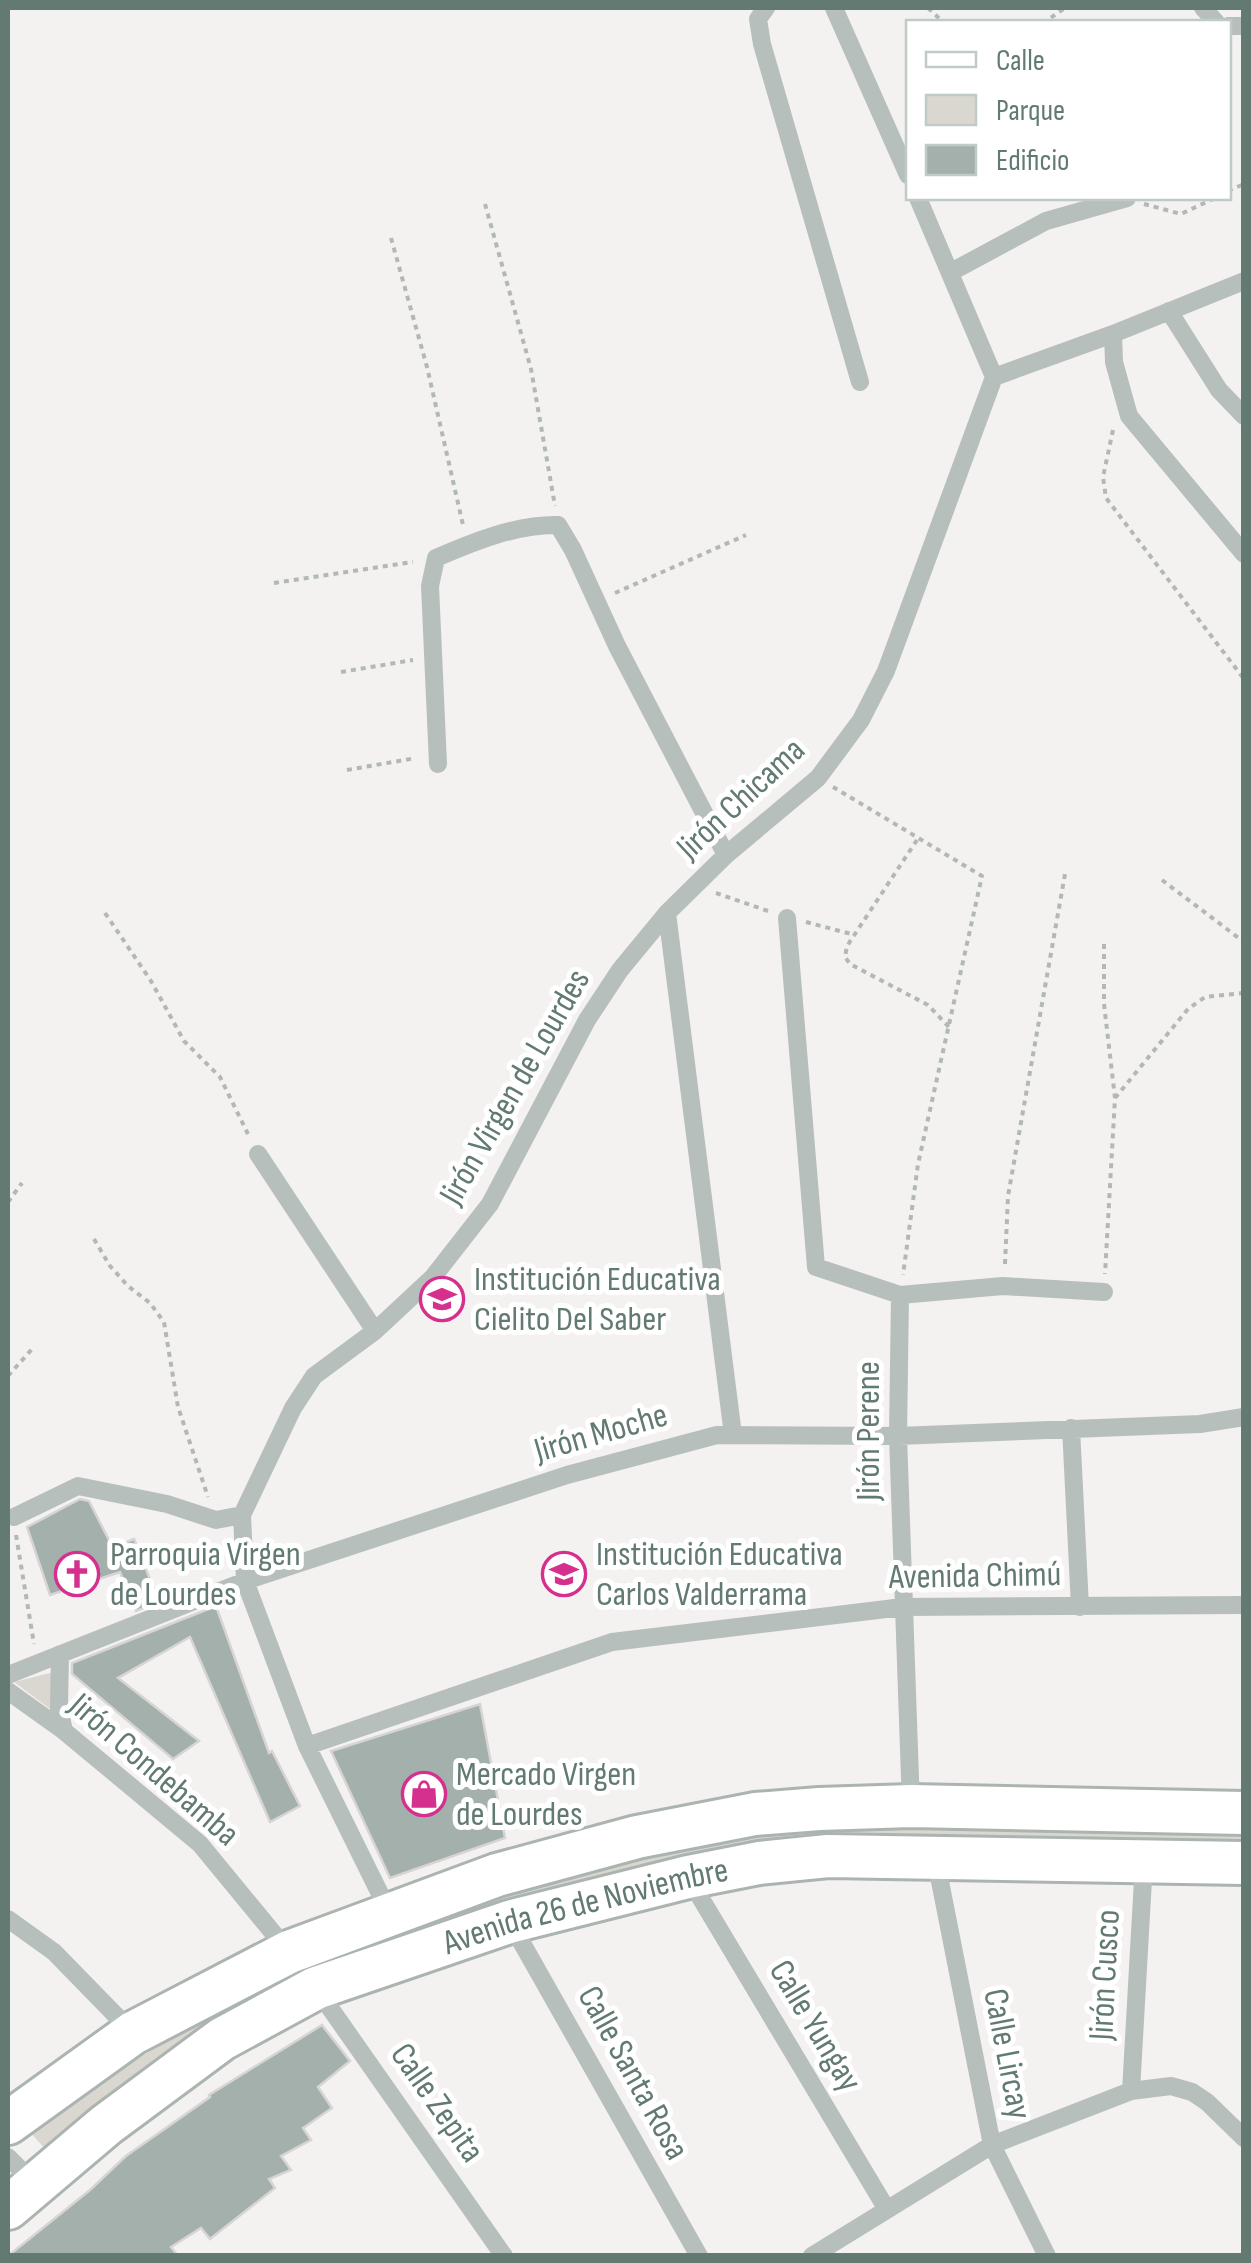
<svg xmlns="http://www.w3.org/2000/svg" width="1251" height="2263" viewBox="0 0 1251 2263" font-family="'Sofia Sans Condensed',sans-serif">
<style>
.green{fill:#d9d7d0}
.building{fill:#a4b0ab;stroke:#d6d4d4;stroke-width:2.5}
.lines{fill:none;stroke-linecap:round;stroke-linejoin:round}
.major-casing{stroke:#abb4b1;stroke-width:48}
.path{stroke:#b2b8b6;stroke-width:4;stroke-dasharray:5 5;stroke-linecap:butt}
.minor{stroke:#b7bfbc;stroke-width:18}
.major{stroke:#fff;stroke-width:42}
.labels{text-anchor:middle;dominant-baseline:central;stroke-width:10;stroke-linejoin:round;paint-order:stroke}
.street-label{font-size:35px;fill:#627a71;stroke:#fff}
.poi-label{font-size:35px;fill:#627a71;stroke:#fff;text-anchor:start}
</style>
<rect width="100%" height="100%" fill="#f4f1f1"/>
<path class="green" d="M54,1672L50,1709L14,1682Z
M852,1825L1243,1832V1846L853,1838L393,1944L267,1990L224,2016L49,2153L27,2129L256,1984L540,1879L718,1836Z"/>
<path class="building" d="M80,1499L89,1501L113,1548L134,1539L159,1602L136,1611L120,1572L50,1595L27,1527Z
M216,1606L269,1753L272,1751L300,1806L270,1822L190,1637L118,1678L199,1741L173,1759L72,1674V1663Z
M480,1704L505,1838L390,1878L331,1751Z
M322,2025L350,2061L318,2087L332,2108L303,2128L311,2140L281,2156L291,2170L269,2179L275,2188L210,2239L201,2228L171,2247L178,2256H8L90,2190L126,2156L210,2097L209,2095Z"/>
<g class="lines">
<defs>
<g id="major">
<path d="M8,2123L133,2033L289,1952L497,1875L637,1837L755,1814L819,1809L911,1806L1244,1813"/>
<path id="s1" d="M8,2208L106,2125L222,2039L316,1988L509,1922L688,1877L759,1863L828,1856L1244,1863"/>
</g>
</defs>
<use href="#major" class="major-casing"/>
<path class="path" d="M928,8L942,21L948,22
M1012,22L1046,21L1065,8
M1228,191L1244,184
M485,204L531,369L555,506
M1144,204L1181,214L1215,198
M391,238L427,367L463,525
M1113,430L1103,477L1106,498L1244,679
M274,583L413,562
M615,593L746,535
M341,672L413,660
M347,770L416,758
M833,787L982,876L918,1164L903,1275
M917,840L847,946L845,957L850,964L928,1005L949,1027
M1162,880L1244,942
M716,893L768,911
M105,913L151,981L184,1041L220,1077L249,1136
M806,922L855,935
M1104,944V1004L1115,1098L1105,1274
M1115,1098L1188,1009L1205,997L1244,993
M8,1202L22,1183
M94,1239L110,1266L128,1286L150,1303L164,1322L178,1407L208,1497
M1005,1264L1008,1196L1065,874
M8,1376L32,1349
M16,1535L34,1644"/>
<path class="minor" d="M766,8L758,19L762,44L860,382
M834,8L908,175
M1203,8L1216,22
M1228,26H1244
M918,198L994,377
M951,272L1046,221L1127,198
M1169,311L1219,390L1244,416
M1113,334L1114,362L1129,416L1244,554
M438,764L430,586L436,558C473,542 517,524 558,525L573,550L617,646L726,855
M667,913L733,1435
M787,918L816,1267L900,1295L1003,1286L1104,1292
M258,1154L375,1331
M900,1295L898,1436L911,1806
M1071,1428L1080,1607
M14,1517L78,1486L167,1504L216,1520L242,1515
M60,1654L59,1708L64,1731
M8,1675L245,1581L567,1475L717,1435L898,1436L1200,1424L1244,1417
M8,1691L64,1731L200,1844L288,1951
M307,1746L612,1642L903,1607L1244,1605
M935,1856L992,2145L1047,2256
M688,1877L886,2208
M390,1914L307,1746L245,1581L242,1515L293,1408L314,1376L375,1331L433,1277L490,1204L587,1020L620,970L667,913L726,855L818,778L861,720L886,671L994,377L1113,334L1244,281
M8,1919L54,1952L133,2033
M510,1922L699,2256
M316,1988L504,2256
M1131,2091L1144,1862
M8,2157L34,2183
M812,2256L992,2145L1131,2091L1171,2086L1192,2092L1207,2102L1244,2138"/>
<use href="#major" class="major"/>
</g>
<defs>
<symbol id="school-ring" viewBox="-11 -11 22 22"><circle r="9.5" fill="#fff" stroke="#d5308e" stroke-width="1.5"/><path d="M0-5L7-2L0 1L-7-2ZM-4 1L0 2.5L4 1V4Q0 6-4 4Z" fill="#d5308e"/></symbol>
<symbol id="church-ring" viewBox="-11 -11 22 22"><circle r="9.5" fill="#fff" stroke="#d5308e" stroke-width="1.5"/><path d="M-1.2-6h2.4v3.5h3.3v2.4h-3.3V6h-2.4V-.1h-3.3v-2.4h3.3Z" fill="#d5308e"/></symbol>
<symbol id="shop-ring" viewBox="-11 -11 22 22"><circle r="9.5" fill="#fff" stroke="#d5308e" stroke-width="1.5"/><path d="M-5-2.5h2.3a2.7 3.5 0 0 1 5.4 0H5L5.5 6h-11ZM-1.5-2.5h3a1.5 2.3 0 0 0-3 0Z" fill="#d5308e"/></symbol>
</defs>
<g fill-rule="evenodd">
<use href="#school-ring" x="417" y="1274" width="50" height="50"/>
<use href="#church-ring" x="52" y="1549" width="50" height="50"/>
<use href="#school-ring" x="539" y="1549" width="50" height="50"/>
<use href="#shop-ring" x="399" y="1769" width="50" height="50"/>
</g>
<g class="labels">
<g class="street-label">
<text transform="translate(741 799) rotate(-43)">Jirón Chicama</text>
<text transform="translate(515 1087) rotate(-60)">Jirón Virgen de Lourdes</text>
<text transform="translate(868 1431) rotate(-90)">Jirón Perene</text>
<text transform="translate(601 1433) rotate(-16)">Jirón Moche</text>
<text transform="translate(975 1576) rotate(-1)">Avenida Chimú</text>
<text transform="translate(154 1770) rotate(41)">Jirón Condebamba</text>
<text stroke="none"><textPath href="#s1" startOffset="662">Avenida 26 de Noviembre</textPath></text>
<text transform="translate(1105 1975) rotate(-87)">Jirón Cusco</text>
<text transform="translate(815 2026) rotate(59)">Calle Yungay</text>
<text transform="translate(1007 2054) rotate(79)">Calle Lircay</text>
<text transform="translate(633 2073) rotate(61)">Calle Santa Rosa</text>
<text transform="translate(437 2103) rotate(55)">Calle Zepita</text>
</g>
<g class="poi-label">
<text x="474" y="1279">Institución Educativa<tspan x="474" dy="40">Cielito Del Saber</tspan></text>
<text x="110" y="1554">Parroquia Virgen<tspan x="110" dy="40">de Lourdes</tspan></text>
<text x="596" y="1554">Institución Educativa<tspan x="596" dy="40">Carlos Valderrama</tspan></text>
<text x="456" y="1774">Mercado Virgen<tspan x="456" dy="40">de Lourdes</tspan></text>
</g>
</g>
<rect width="1251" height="2263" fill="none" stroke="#627a71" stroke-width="20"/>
<rect x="906" y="20" width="325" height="180" fill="#ffffff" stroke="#c0cac6" stroke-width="2.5"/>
<rect x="926" y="52" width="50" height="15" fill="#ffffff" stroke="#c0cac6" stroke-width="2.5"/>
<text x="996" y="70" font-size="30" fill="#627a71">Calle</text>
<rect x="926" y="95" width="50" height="30" fill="#d9d7d0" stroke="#c0cac6" stroke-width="2.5"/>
<text x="996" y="120" font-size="30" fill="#627a71">Parque</text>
<rect x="926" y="145" width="50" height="30" fill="#a4b0ab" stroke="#c0cac6" stroke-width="2.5"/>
<text x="996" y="170" font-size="30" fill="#627a71">Edificio</text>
</svg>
